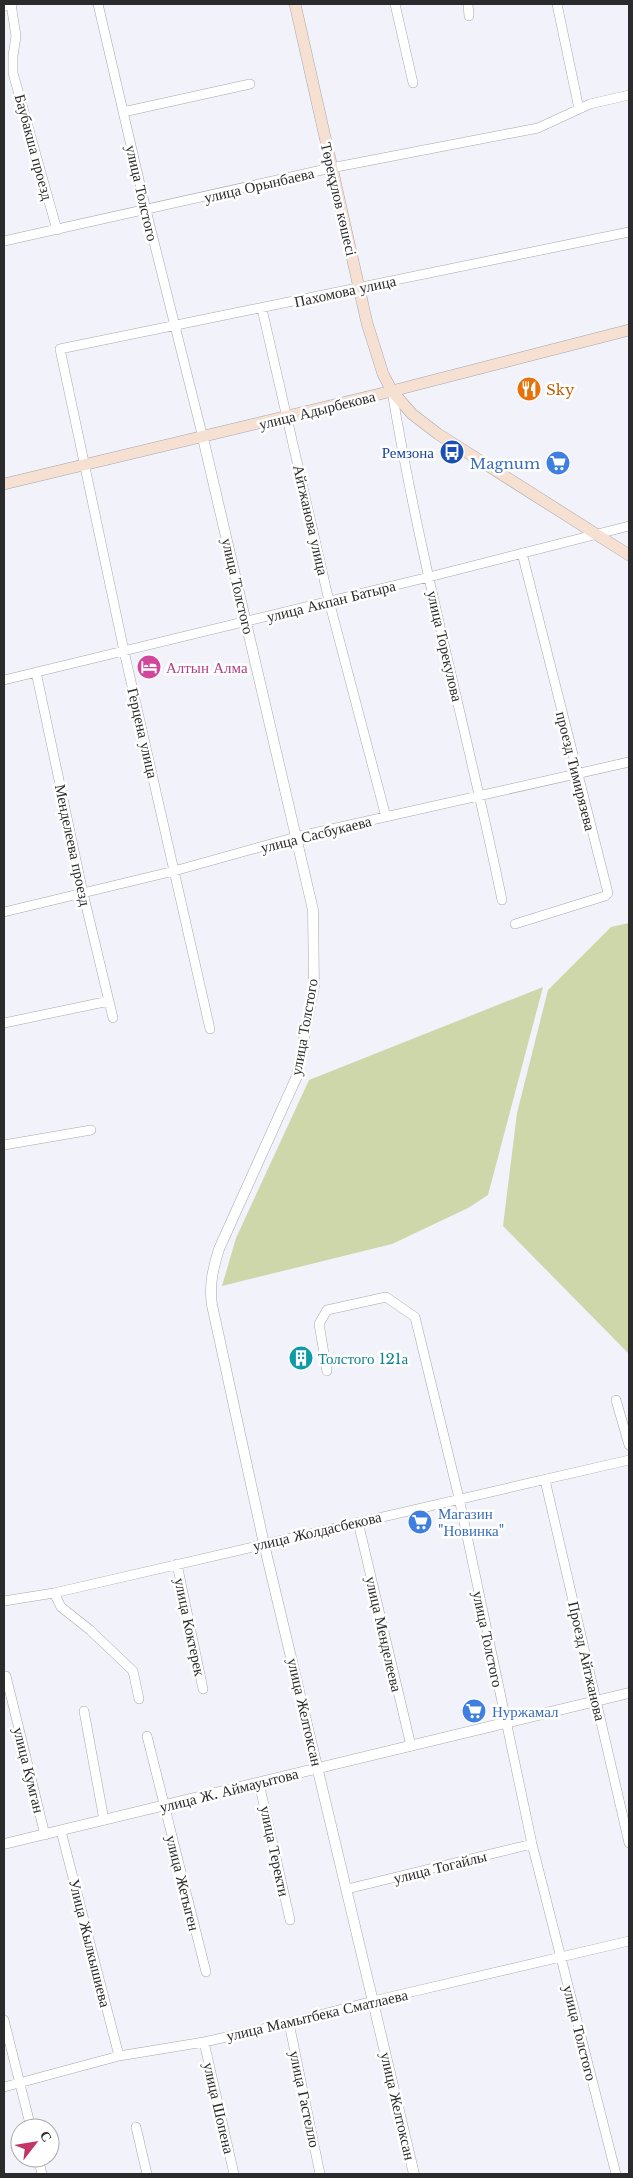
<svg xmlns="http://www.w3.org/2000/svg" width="633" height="2178" viewBox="0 0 633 2178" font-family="'Libre Baskerville',serif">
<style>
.green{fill:#cdd7aa}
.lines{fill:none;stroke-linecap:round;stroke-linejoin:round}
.minor-casing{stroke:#a7a7af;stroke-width:10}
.tertiary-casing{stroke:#a7a7af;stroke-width:11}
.secondary-casing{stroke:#a7a7af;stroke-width:12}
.minor{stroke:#fff;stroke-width:9}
.tertiary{stroke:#fff;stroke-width:10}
.secondary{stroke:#f5e0d1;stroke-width:11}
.labels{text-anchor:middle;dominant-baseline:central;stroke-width:5;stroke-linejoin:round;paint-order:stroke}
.street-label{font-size:15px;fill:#2b2b2e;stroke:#fff}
.food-label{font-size:15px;fill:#c56008;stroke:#fff;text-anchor:start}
.transit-label{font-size:15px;fill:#164399;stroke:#fff;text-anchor:end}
.shop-label{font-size:15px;fill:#366cbe;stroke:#fff;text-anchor:start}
.hotel-label{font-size:15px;fill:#b23c85;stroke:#fff;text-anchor:start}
.culture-label{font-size:15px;fill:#0d838f;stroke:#fff;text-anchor:start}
</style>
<rect width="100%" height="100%" fill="#f2f2fb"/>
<path class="green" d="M629,923V1354L503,1226L517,1113L548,990L611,927Z
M543,987L488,1195L468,1208L392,1244L222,1286L236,1238L309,1080Z"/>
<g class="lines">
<defs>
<path id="minor" d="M11,4L16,36L13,56V73L57,230
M98,4L146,210L203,438
M395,4L413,83
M468,4L469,16
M557,4L579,109
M123,112L250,84
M4,241L331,168L538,128L590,104L629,95
M262,309L329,601L386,817
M392,391C420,562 467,730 502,900
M36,672L83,893L113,1018
M4,680L429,577L629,526
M4,912L174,871L296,837L629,762
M515,924L605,896L608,893L522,553
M4,1023L109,1001
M210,1029L124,651L60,349L629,232
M4,1145L91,1130
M327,1371L319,1324L327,1310L386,1297L415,1317L459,1498L532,1844L616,2174
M616,1400L629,1445
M545,1480L629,1843
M358,1522L411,1746
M177,1564L203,1689
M54,1593L61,1607L90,1630L133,1671L139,1699
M4,1601L54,1593L629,1460
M6,1676L45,1835
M84,1711L104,1820
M147,1736L206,1972
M259,1783L290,1920
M61,1831L119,2056
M347,1889L532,1844
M4,2020L31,2128
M289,2023L320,2174
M204,2042L234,2174
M4,2087L119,2056L204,2042L289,2023L373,2001L629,1941
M136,2127L147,2174
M38,2158L42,2174"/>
<path id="tertiary" d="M4,6L12,4
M203,438L313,910L314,986L297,1076L219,1249C213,1269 209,1284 212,1305L264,1544L414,2174
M4,1844L629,1693"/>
<path id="secondary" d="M295,4L367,323L383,374L392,391L412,414L438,434L629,555
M4,484L392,391L629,330"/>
</defs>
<use href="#minor" class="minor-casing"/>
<use href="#tertiary" class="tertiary-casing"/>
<use href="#secondary" class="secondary-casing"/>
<use href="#minor" class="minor"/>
<use href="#tertiary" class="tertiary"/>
<use href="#secondary" class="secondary"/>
</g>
<defs>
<symbol id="restaurant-disc" viewBox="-11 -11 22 22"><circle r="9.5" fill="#e8710a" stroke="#fff"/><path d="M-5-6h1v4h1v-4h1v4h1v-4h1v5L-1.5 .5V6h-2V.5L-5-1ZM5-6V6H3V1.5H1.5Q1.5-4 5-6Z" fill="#fff"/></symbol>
<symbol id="bus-disc" viewBox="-11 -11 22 22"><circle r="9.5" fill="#1a4fb4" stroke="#fff"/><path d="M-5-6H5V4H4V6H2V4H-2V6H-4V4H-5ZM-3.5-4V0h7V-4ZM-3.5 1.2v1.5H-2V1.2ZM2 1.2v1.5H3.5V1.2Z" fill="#fff"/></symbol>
<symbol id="supermarket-disc" viewBox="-11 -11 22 22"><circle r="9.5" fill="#3f7fe0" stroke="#fff"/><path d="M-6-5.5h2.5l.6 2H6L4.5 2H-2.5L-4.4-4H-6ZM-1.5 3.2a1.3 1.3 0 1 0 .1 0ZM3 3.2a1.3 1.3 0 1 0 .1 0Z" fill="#fff"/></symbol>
<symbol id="hotel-disc" viewBox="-11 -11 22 22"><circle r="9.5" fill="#d1479c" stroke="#fff"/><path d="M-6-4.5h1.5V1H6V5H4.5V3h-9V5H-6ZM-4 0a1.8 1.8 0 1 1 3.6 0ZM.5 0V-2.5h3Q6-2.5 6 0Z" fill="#fff"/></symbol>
<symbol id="building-disc" viewBox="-11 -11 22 22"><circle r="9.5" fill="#0f9aa8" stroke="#fff"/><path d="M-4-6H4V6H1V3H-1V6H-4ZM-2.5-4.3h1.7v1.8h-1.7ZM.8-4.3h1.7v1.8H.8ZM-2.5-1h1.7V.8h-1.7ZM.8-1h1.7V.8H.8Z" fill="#fff"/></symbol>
</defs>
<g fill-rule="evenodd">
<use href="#restaurant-disc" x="515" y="375" width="28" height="28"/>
<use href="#bus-disc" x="438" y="438" width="28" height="28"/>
<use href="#supermarket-disc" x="544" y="449" width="28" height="28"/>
<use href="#hotel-disc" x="135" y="653" width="28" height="28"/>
<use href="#building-disc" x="287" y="1344" width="28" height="28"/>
<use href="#supermarket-disc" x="406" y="1508" width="28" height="28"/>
<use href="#supermarket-disc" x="460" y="1697" width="28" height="28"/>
</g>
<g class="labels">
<g class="street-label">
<text transform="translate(34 147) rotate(75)">Баубакша проезд</text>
<text transform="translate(259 185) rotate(-13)">улица Орынбаева</text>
<text transform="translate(142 193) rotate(77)">улица Толстого</text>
<text transform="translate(339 199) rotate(77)">Төреқұлов көшесі</text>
<text transform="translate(345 291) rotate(-12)">Пахомова улица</text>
<text transform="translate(317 410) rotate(-14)">улица Адырбекова</text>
<text transform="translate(311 520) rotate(77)">Айтжанова улица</text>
<text transform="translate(238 586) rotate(77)">улица Толстого</text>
<text transform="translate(331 601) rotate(-14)">улица Акпан Батыра</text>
<text transform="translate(445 646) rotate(77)">улица Торекулова</text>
<text transform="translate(143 733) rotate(77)">Герцена улица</text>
<text transform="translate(576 771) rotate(76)">проезд Тимирязева</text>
<text transform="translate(316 834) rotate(-14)">улица Сасбукаева</text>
<text transform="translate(73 845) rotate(78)">Менделеева проезд</text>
<text transform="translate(304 1027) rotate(-80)">улица Толстого</text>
<text transform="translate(317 1531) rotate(-13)">улица Жолдасбекова</text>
<text transform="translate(190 1627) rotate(78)">улица Коктерек</text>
<text transform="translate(384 1634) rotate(77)">улица Менделеева</text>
<text transform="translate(488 1639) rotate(78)">улица Толстого</text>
<text transform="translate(587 1661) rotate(77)">Проезд Айтжанова</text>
<text transform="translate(305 1712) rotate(77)">улица Желтоксан</text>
<text transform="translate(29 1770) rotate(76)">улица Кумган</text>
<text transform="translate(229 1790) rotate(-14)">улица Ж. Аймауытова</text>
<text transform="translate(275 1851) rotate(78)">улица Теректи</text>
<text transform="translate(440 1867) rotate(-14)">улица Тогайлы</text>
<text transform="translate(183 1883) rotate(76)">улица Жетыген</text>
<text transform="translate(90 1943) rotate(76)">Улица Жылкышиева</text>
<text transform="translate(317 2015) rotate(-13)">улица Мамытбека Сматлаева</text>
<text transform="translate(580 2033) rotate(76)">улица Толстого</text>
<text transform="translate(305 2099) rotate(78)">улица Гастелло</text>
<text transform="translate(398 2106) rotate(77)">улица Желтоксан</text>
<text transform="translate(219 2108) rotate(77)">улица Шопена</text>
</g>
<g class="food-label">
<text x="546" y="389">Sky</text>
</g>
<g class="transit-label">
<text x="434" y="452">Ремзона</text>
</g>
<g class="shop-label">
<text x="540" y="463" text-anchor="end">Magnum</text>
<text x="438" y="1513">Магазин<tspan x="438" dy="17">"Новинка"</tspan></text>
<text x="492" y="1711">Нуржамал</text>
</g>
<g class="hotel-label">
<text x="166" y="667">Алтын Алма</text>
</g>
<g class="culture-label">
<text x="318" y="1358">Толстого 121а</text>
</g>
</g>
<rect width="633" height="2178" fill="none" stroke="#2b2b2e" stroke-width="10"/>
<g transform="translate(35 2143) rotate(59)"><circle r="24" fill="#ffffff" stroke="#aaaaab"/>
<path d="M0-4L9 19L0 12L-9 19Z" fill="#c23565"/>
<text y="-8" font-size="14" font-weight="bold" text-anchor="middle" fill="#2b2b2e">С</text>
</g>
</svg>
